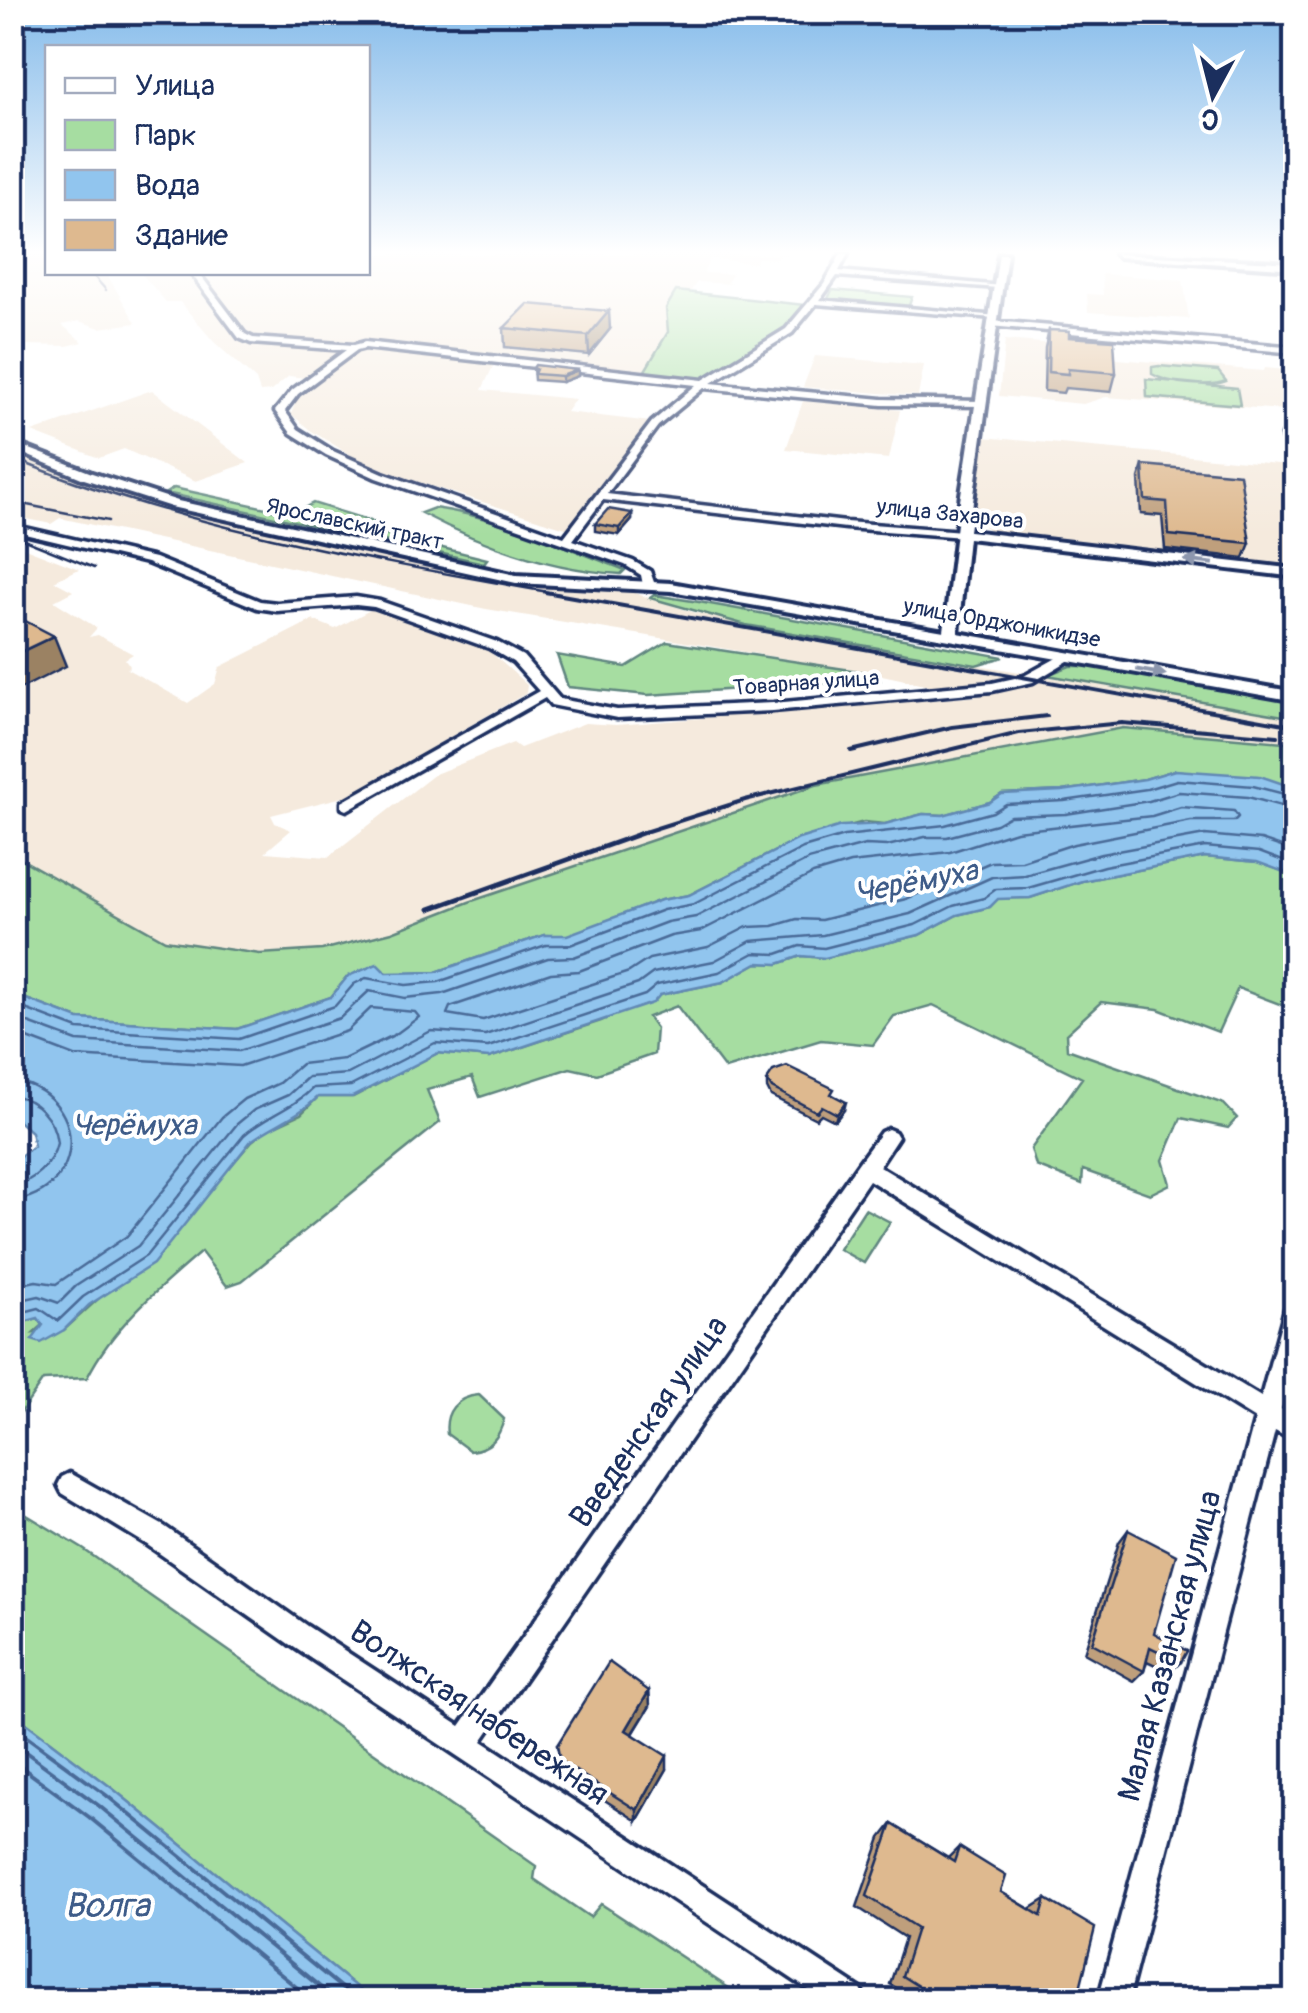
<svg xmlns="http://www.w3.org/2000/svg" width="1308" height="2013" viewBox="0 0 1308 2013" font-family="Pangolin,sans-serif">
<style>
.built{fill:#f5eadd}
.green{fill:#a6dda1;stroke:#608680;stroke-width:2.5}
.water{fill:#91c5ee;stroke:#6289b4;stroke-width:2.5}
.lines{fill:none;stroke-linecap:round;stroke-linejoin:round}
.shore-far1{stroke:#4a6b98;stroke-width:2.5}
.shore{stroke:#4a6b98;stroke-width:4}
.minor-casing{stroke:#1b2f5e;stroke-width:7}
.tertiary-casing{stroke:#1b2f5e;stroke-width:8}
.minor{fill:#fff;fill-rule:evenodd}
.tertiary{fill:#fff;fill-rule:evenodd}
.rail-far2{stroke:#1b2f5e;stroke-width:2.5}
.rail-far1{stroke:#1b2f5e;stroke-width:4}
.rail{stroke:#1b2f5e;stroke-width:5}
.wall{fill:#bf9f7b;stroke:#1b2f5e;stroke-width:2.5}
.shaded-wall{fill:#9b8264;stroke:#1b2f5e;stroke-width:2.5}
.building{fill:#deb98f;stroke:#1b2f5e;stroke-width:2.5}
.oneway{fill:#8d97ae}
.labels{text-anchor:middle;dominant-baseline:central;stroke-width:8;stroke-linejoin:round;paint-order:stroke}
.far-street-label{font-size:22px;fill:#1b2f5e;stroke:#fff}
.water-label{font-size:30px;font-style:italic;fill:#3e5c89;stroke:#fff}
.near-street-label{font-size:32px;fill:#1b2f5e;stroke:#fff}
.near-water-label{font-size:35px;font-style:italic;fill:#3e5c89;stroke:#fff}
</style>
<rect width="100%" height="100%" fill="#fff"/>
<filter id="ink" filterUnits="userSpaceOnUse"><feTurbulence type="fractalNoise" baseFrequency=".01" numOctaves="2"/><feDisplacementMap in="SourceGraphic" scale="20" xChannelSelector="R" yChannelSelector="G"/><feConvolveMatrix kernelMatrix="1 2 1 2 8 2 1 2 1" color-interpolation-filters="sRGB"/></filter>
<g filter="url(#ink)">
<path class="built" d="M13,254H47L48,272L106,273L136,323L100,328L79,321L62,325L83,342L67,346L27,345L13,337Z
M368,254H803L780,255L777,259L758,258L755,263L710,259L703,273L732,274L727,283L731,284L697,282L690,292L676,291L666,309L668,332L644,373L477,354L474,358L495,362L482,390L575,399L566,412L651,422L572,530L370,467L310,430L291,414L297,399L321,380L289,376L271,391L260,392L256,380L214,342L180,302H166L141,273L368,272Z
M1102,274L1183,280L1189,319L1088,312L1087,294L1103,295Z
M1005,340L1116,349L1117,359L1264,371L1265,368L1286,370L1285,364L1295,365V411L1106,397L1083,404L999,396Z
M815,356L924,365L918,396L803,387Z
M152,390L248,463L196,481L124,449L99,458L32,432Z
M803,401L900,410L889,459L786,449Z
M983,437L1289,465L1295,498V570L990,530L974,519L972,511Z
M13,450L137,498L507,579L616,587L692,612L780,632L1295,718V743L1123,728L1030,744L816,785L469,902L392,932L322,950L260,954L165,940L13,854L12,543L79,569L54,581L73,591L54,601L97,628L89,637L98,635L133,654L125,659L130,666L127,669L188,703L215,684L220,667L250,652L313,620L335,629L370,610L378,609L488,650L527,685L526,693L351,795L271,815L275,823L291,830L265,852L328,857L435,774L513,743L520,748L585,723L616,725L981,696L877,674L486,609L60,518L51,524L13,516Z"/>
<path class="green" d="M832,290L912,297L908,308L827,301Z
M676,291L805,305L785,330L706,379L643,374L668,332L666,308Z
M1159,366L1218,371L1226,381C1209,388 1168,384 1152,374V367Z
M1146,379L1237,388L1240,405L1147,397Z
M174,488L293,514L313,503L377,523L378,532L487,559L484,563L166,493Z
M434,508C500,517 563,547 625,570L621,574C552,570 482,545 421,513Z
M654,595L699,602L1003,657L976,665L746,625L650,598Z
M667,642L877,674L880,680L648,695L568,687L557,655L626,667Z
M1070,666H1096L1295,700V718L1047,675Z
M1123,728L1295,743V788L1175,770L1145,779L1062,791L1002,794L990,802L944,815L923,814L885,824L864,822L799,839L689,895L661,900L567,936L544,935L436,972L348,976L331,997L237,1029L79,1019L13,994L12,854L165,940L260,954L322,950L392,932L469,902L816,785Z
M1205,857L1258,862L1295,876V1010L1238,988L1218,1032L1158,1009L1101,1002L1066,1034L1067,1049L1224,1104L1237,1118L1228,1128L1181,1118L1163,1160L1170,1184L1150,1194L1083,1170L1082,1184L1036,1166L1031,1149L1082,1078L933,1005L894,1016L873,1045L821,1040L725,1069L677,1006L648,1017L656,1028L654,1054L597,1074L570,1068L480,1097L472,1077L427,1090L440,1122L242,1281L227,1286L201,1252C159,1288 112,1327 87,1378L43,1380L13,1424V1325L38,1318L43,1325L34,1333L64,1330L186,1219L252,1141L266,1130L301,1114L318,1097H353L438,1053L489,1058L601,1021L659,995L723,982L757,963L778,964L801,956L825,958L919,935L957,915L990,907L998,898H1030L1082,881Z
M865,1209L890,1222L864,1263L839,1249Z
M479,1395L504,1419C499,1438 491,1448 470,1451L447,1434C444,1412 456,1397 479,1395Z
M12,1506L83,1549L536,1866L534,1879L590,1917L601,1904L747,2000H372L112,1788L13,1713Z"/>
<path class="water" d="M1175,770L1260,776L1295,788V876L1257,862L1205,857L1082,881L1030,898L998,899L990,907L957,915L919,935L825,958L801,956L778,964L757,963L723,982L660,995L653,1003L489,1058L438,1053L352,1097H318C298,1117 274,1124 251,1141L153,1264L89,1305L64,1330L41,1343L32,1340L43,1325L38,1318L13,1325V1171L20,1156L34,1146L31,1132L13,1116V994L79,1019L237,1029L331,997L348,976L377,964L386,973L436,972L544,935H567L661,900L689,895L799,839L841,826L885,824L923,814L943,815L990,802L1002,794L1062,791L1145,779Z
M13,1713L112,1788L372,2000H13Z"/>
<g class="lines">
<path class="shore-far1" d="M1181,807L1234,811L1238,817L1234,821H1191L1074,844L1022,861L991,862L906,899L821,920L797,919L773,926L747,927L708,947L649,959L629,972L483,1020L447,1014L450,1007L551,973L579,971L671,936L701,931L813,874L850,863L950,852L1016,831L1152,816Z
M12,1004L78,1029L239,1039L335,1006L354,984L366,978L406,985L438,982L546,945H570L663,910L694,904L803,848L844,836L945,825L993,812L1006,804L1064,801L1147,789L1177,780L1253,786L1296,797
M12,1017L77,1041L239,1051L340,1018L369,991L405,998L442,994L548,958L574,957L667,922L696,917L808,860L865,845L887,846L925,837H947L996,824L1010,816L1066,814L1149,801L1179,792L1248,797L1296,810
M12,1032L75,1056L240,1066L347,1031L371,1008L415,1012L419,1017L396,1034L344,1059L301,1064L279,1083L244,1099L222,1117L127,1236L56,1284L36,1281L12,1286
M12,1080C89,1094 89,1191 12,1201
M12,1095C37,1100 54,1117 57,1143C53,1163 32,1183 12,1186
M12,1302L39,1296L59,1303L76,1286L138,1246L237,1124L254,1110L288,1095L308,1077L348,1074L431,1031L485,1035L638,984L653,973L714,961L751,941L823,935L910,914L992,877L1025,875L1101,854L1205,835L1261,840L1296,852
M12,1315L39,1308L58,1321L83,1297L146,1256L244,1135C266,1116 292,1109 313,1088L351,1086L435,1043L488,1047L645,995L657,985L719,972L754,953L777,954L800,946L824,948L915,925L953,906L984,898L996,889L1028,888L1104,866L1205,847L1259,852L1296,866"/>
<path class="shore" d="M12,1726L106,1795L356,2000
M12,1742L98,1805L336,2000
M12,1760L89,1817L312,2000"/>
<defs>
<path id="minor" d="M841,254H848L839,271L1002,286L998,288L837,276L820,300L998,316L994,318L816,304L792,333L711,383L882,399L981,401L984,402V406L882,405L704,388L658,426L607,494L846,522L963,531L969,534L963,537L846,528L603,500L573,540L633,561L650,571L655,585L649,589L643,585L641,575L625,565L376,478L326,455L291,433L275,411L292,390L346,350L251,343L239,338L190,272H198L245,334L253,338L354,345L365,342L703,380L786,329L824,284ZM365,348L696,385L652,422L564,537L383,473L333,451L298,429L285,411L298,394L357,350Z
M993,321L1296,347V353L990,326Z
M1287,432L1296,433V439H1293L1296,474L1291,471L1282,435Z
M12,525L155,558L260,601L277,603L356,597L380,601L497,642L523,656L560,699L617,710L773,703L992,683L1024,676L1062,655L1067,654L1073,658L1033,682L992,691L773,711L617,718L551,705L545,698L347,810L342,808V802L539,691L513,662L489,648L374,607L356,605L277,611L257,608L147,563L12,531Z
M888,1129L895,1132L898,1137L879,1166L1261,1397L1285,1309L1288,1302L1296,1299V1353L1281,1409L1296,1418V1442L1275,1431L1128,2000H1098L1255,1419L869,1180L482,1741L861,1989L865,2000H824L289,1644L146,1544L62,1493L58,1485L62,1477L70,1473L164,1526L307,1626L460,1726L859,1162L881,1132Z"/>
<path id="tertiary" d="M999,254H1007L969,531L1296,569V577L968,538L958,633L1296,692V701L671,591L516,583L171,507L84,479L12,449V442L92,473L178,501L516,575L671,583L944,631L959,507Z
M1115,254L1296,263V269L1119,257Z"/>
</defs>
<use href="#minor" class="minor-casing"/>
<use href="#tertiary" class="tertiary-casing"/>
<use href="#minor" class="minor"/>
<use href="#tertiary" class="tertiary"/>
<path class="rail-far2" d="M90,272L106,290
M12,458C186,529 375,561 559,594
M12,502L108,521
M12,535L94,568"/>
<path class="rail-far1" d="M545,592L1296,726
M851,751L952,727L1047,716
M638,834L745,800L1019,733L1122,723L1278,736"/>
<path class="rail" d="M430,909L645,832"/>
</g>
<path class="wall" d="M504,328L610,329L589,355L505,347Z
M1049,330L1069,337L1116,373L1111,392L1065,388L1063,393L1044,391L1045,348Z
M1293,351H1296V401L1287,370Z
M533,368L578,370V376L562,382L534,380Z
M1143,465L1250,543L1244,558L1165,549L1162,516L1141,514L1139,478Z
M632,513V520L619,535L595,531V524Z
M767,1080L833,1095L844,1110L835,1121L821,1114L816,1119L771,1096L767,1088Z
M1128,1530L1154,1633L1181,1662L1170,1672L1147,1661L1144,1671L1134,1681L1084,1653L1119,1542Z
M649,1691L650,1706L633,1734L667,1769L637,1821L563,1773L557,1745Z
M892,1824L948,1858L959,1847L1001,1892L1030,1909L1046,1899L1077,2000H916L890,1984L905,1938L857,1907L881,1838Z"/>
<path class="shaded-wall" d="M609,311L610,329L589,355L588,336Z
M578,370V376L562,382V376Z
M632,513V520L619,535V528Z
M54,636L66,666L12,693V656Z
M846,1102L844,1110L835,1121L837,1114Z
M649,1691L650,1706L627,1743L626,1730Z
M667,1756V1769L637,1821V1810Z"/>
<path class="building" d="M528,304L609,311L588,336L504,328Z
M1049,330L1069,331V337L1114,340L1116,373L1068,369V374L1048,372Z
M535,365L578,370L562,376L534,374L536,369L533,368Z
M1143,465L1240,474L1250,543L1169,535L1167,502L1145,500Z
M608,509L632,513L619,528L595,524Z
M12,614L54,636L12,656Z
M787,1066L834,1089L831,1094L846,1102L837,1114L822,1106L817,1112L772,1088L767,1080L773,1071Z
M1128,1530L1176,1555L1154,1633L1187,1651L1181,1662L1150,1647L1144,1671L1092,1643Z
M609,1662L649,1691L626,1730L667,1756L637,1810L560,1761L557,1745Z
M892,1824L954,1862L959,1847L1006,1876L1001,1892L1041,1916L1046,1899L1095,1928L1077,2000H940L902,1976L917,1928L867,1896Z"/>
<defs><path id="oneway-solid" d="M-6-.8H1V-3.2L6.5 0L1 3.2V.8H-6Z" transform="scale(2.5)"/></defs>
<g class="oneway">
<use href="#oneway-solid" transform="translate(1199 562) rotate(-173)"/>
<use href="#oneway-solid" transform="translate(1151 672) rotate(10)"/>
</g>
</g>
<linearGradient id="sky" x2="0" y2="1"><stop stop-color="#85bbea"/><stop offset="0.47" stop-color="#fff"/><stop offset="1" stop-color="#fff" stop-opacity="0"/></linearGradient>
<rect width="1308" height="535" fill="url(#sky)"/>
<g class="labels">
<g class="far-street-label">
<text transform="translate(950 514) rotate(6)">улица Захарова</text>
<text transform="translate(355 524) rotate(12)">Ярославский тракт</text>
<text transform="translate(1002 623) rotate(10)">улица Орджоникидзе</text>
<text transform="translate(806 683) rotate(-4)">Товарная улица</text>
</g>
<g class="water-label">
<text transform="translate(916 882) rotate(-11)">Черёмуха</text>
<text x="134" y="1125">Черёмуха</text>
</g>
<g class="near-street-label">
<text transform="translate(649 1422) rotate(-55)">Введенская улица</text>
<text transform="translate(1170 1646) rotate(-75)">Малая Казанская улица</text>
<text transform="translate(479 1713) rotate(34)">Волжская набережная</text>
</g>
<g class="near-water-label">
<text x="107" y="1906">Волга</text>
</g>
</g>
<rect width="1308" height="2013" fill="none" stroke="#fff" stroke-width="50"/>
<rect x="25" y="25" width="1258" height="1963" fill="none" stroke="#1b2f5e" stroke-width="4" filter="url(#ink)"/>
<rect x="45" y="45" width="325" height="230" fill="#ffffff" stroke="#a4acbf" stroke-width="2.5"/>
<rect x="65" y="78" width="50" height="15" fill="#ffffff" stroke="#a4acbf" stroke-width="2.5"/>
<text x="135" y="95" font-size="30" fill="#1b2f5e">Улица</text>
<rect x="65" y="120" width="50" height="30" fill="#a6dda1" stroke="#a4acbf" stroke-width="2.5"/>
<text x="135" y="145" font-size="30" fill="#1b2f5e">Парк</text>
<rect x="65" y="170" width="50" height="30" fill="#91c5ee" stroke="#a4acbf" stroke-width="2.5"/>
<text x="135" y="195" font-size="30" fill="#1b2f5e">Вода</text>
<rect x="65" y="220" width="50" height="30" fill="#deb98f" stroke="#a4acbf" stroke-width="2.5"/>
<text x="135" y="245" font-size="30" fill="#1b2f5e">Здание</text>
<g transform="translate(1213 95) rotate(187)" stroke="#ffffff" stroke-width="8" paint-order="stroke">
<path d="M0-8L18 38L0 25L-18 38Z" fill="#1b2f5e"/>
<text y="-15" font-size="28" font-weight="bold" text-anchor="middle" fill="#1b2f5e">С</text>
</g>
</svg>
